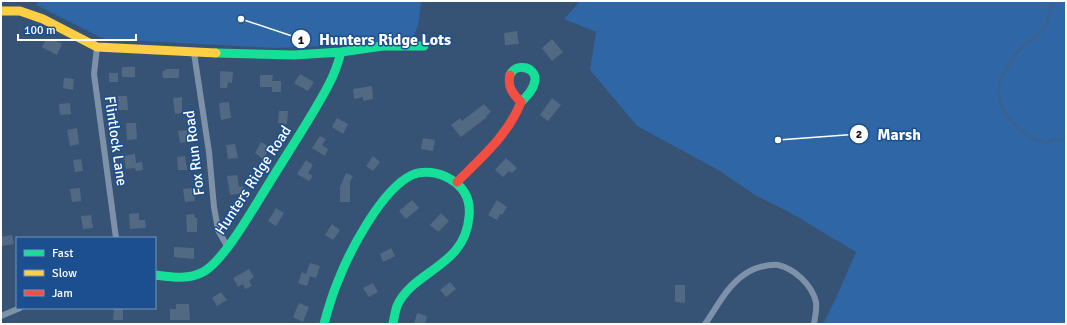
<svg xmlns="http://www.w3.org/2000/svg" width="1067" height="325" viewBox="0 0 1067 325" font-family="Signika,sans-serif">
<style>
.green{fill:#2f66a5}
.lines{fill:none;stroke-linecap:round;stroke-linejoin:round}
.stream{stroke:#3b618d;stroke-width:2.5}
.building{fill:#526984}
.street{stroke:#7d92a8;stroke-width:6}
.fast{stroke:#16e098;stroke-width:9}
.slow{stroke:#ffcf43;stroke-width:9}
.jam{stroke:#f24e42;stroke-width:9}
.labels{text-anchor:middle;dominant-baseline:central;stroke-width:3;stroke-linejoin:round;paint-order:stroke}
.street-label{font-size:15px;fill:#fff;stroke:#1b4f8f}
.leader{fill:none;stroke:#fff;stroke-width:1.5}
.callout-dot{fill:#fff;stroke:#1b4f8f;stroke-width:1.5}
.mark-label{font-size:12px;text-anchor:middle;font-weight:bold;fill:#111}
.callout-label{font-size:16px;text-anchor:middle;font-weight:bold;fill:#fff;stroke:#1b4f8f;stroke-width:3;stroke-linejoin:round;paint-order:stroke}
</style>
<rect width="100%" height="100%" fill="#365274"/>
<path class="green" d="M38,1H421C419,16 420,37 404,43L275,48L104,39L36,5Z
M580,1H1066V324H823L835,300L856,252L789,212L755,195L720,171L637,126L590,70L596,32L564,19Z"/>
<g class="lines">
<path class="stream" d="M1053,1C1050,9 1049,20 1045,27C1038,38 1026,42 1018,51C1013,56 1010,63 1006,69C996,87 995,97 1006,114C1018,131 1028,138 1047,143L1055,139L1066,140"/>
</g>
<path class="building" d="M517,31L519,44L505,45L504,33Z
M46,39L51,41L52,39L62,44L57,55L42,47Z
M552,39L563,52L552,61L542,48Z
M122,67H135V77H122Z
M165,69H179V78H163L162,71H165Z
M220,71L233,72L232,83L228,82L227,88H220Z
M109,73H118V82H109Z
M300,74L314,82L308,91L294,83Z
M260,75H273L272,81H281V92H272V87H260Z
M64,78L74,79L73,90L63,88Z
M372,86L373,99L363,101V97L354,99L353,89Z
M118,96H127L128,110H118Z
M182,97V113L175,114L173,98Z
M552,98L561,105L548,121L540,115Z
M229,102L231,118L221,120L219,103Z
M70,103L71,114L60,115L59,104Z
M484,104L491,112L486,116L487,117L461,137L451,125L460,118L462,121Z
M279,111H288L287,124L278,123Z
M337,118L348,124L343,134L332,127Z
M126,123H136L137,139L127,140Z
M77,128L79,144L70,146L67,130Z
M187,130L188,142L180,143L178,131Z
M320,136L326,139L322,145L328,149L325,156L312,148Z
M423,138L435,140L433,151L421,149Z
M261,142L270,147L263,159L255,153Z
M235,144L238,158L228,159L226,145Z
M135,154L136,163L142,162L143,170L136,171L135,168L126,169L124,156Z
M185,156L187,170H178L177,157Z
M373,156L380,162L373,171L366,166Z
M506,158L517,168L512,173L509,171L503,177L495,170Z
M81,159L83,171L75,172L73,160Z
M306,160L313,165L308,173L313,176L309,181L297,174Z
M346,173L353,176L350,182V202H340V187Z
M237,175L239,187L243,186L244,193L230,195L227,176Z
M80,188L81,201L72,202L70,189Z
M193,188L195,201L185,202L183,189Z
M412,200L419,208L406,219L399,211Z
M497,200L507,207L502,215L500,214L497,220L488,215Z
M276,208L284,213L276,226L268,221Z
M139,213V220H145L146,228L130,229L129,214Z
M441,213L449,221L438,232L430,225Z
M194,214L195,218H197V232H187L186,215Z
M91,215L93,228L83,229L81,216Z
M332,224L340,230L333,240L325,235Z
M12,235L14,244L2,246L1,237Z
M174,247L194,248V259L174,257Z
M391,248L395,256L383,262L380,254Z
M310,263L320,266L316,278L310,276L307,286L298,283L302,272L306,274Z
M249,269L254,277L249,281L252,286L245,289L243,284L238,287L233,278Z
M450,282L456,289L446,297L440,290Z
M373,283L378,292L369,297L363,288Z
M675,285H685V303L675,302Z
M221,292L227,300L217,306L212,298Z
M299,303L309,307L303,322L293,317Z
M176,304H189L190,320H170V309H176Z
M114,308H123V320H113Z
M417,313L427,316L425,324H414Z"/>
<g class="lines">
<path class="street" d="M97,47L94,74L116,238
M194,53L209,152L214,207L218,230L227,246
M1,316L20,308
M705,324C717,307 727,286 745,274C753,268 768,264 778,265C795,269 812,285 816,302C817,309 815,317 814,324"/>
<path class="fast" d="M216,53L294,55L341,52L383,46H424
M510,75C516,62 536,67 535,80C534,89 527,96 521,102
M155,275C171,277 188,280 203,272C224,261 254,207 268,185C288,152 310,120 328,86C334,75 338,64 341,52
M324,324C328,309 332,295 338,281C350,250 382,189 412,175C423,170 439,172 450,179C464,187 471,200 469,217C465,267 413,270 397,306C395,312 394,318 393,324"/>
<path class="slow" d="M1,11H20L43,19L97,47L216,53"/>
<path class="jam" d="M457,182C482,157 508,135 521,102C513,94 507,87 510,75"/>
</g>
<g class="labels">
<g class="street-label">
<text transform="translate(116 141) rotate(82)">Flintlock Lane</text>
<text transform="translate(194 153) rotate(-97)">Fox Run Road</text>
<text transform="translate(253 180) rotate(-57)">Hunters Ridge Road</text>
</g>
</g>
<path class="leader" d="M241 19L301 39M778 140L859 134"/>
<g class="callout-dot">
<circle cx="241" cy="19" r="4"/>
<circle cx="778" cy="140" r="4"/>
<circle cx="301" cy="39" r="10"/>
<circle cx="859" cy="134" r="10"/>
</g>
<g class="mark-label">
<text x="301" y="44">1</text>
<text x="859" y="138">2</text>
</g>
<g class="callout-label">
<text x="385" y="45">Hunters Ridge Lots</text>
<text x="899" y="140">Marsh</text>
</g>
<rect width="1067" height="325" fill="none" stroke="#ffffff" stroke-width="4"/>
<rect x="16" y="237" width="140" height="72" fill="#1b4f8f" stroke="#7695bc"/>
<rect x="24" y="250" width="20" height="6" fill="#16e098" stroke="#7695bc"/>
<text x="52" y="257" font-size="12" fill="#ffffff">Fast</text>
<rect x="24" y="270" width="20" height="6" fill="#ffcf43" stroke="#7695bc"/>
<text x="52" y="277" font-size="12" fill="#ffffff">Slow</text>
<rect x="24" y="290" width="20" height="6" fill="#f24e42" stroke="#7695bc"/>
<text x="52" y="297" font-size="12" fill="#ffffff">Jam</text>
<path d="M18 34v6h118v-6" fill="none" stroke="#ffffff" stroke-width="2"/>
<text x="24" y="34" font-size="12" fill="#ffffff" stroke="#1b4f8f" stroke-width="3" paint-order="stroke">100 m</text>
</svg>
